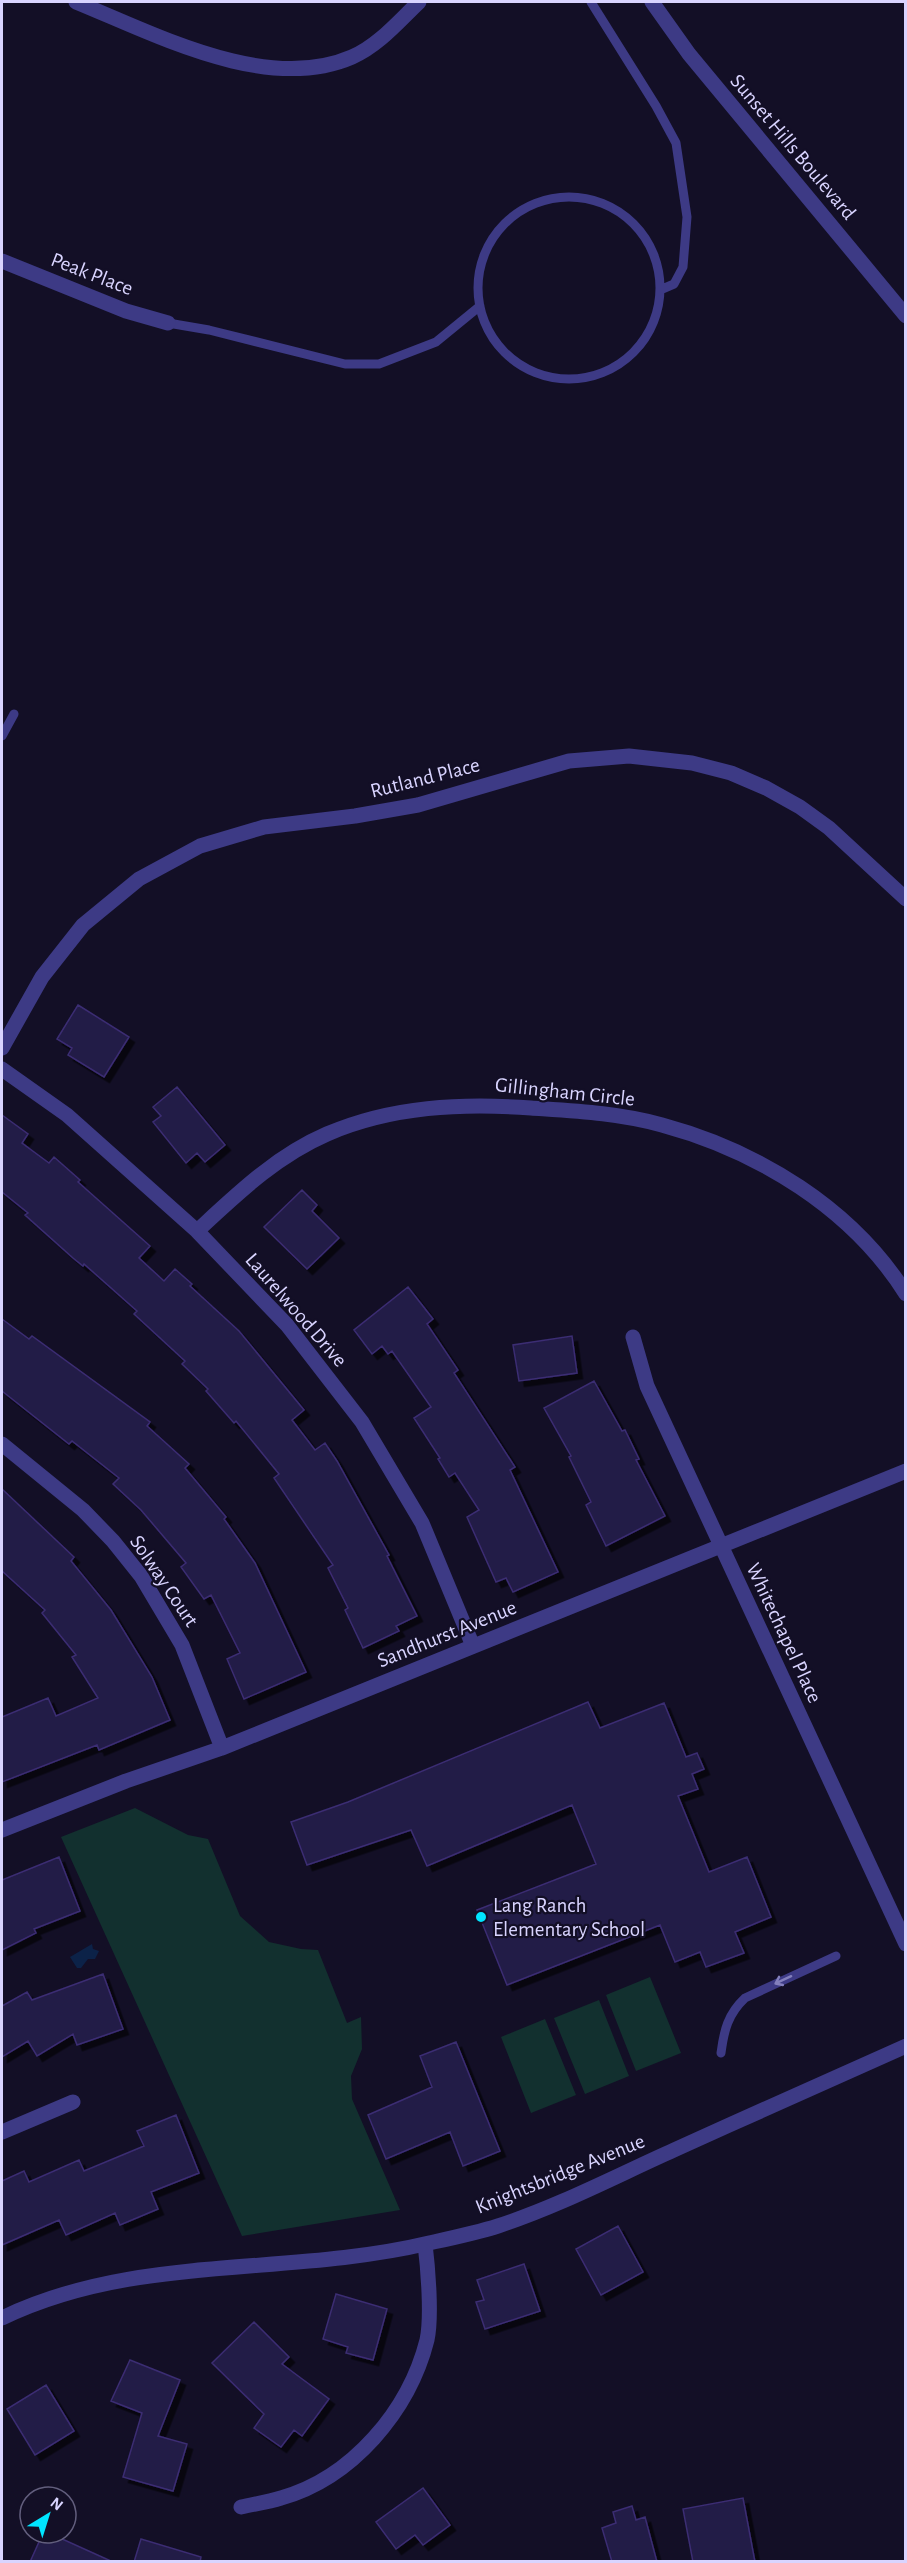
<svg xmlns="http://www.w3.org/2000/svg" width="907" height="2563" viewBox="0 0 907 2563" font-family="'Alegreya Sans',sans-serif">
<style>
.green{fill:#12302f}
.water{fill:#0c2248}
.building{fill:#241b47;stroke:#3b2d73;stroke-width:1.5;filter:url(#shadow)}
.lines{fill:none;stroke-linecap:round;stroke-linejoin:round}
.service{stroke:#3d3a85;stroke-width:9}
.minor{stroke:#3d3a85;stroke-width:15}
.tertiary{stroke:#3d3a85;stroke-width:15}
.oneway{stroke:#837fbc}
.poi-dot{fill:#00e5ff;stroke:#130f26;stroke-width:2}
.labels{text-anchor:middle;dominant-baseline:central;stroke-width:4.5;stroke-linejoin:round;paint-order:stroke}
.street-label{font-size:21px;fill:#d9d4ff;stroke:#130f26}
.poi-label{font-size:21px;fill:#d9d4ff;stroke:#130f26;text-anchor:start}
</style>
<defs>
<filter id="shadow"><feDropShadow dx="5.5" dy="5.5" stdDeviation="0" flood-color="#0009"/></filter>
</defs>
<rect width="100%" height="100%" fill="#130f26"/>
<path class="green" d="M135,1808L188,1835L208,1839L240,1916L269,1942L301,1949L318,1950L347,2023L361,2017L362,2049L351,2076L352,2099L400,2210L242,2236L61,1837Z
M650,1977L681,2053L636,2071L606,1995Z
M599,2000L629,2076L585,2094L554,2018Z
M545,2019L576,2095L531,2113L501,2037Z"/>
<path class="water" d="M92,1944L93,1949L99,1951L95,1959H88L81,1968H77L70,1957Z"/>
<path class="building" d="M78,1005L129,1037L104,1077L68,1055L72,1048L57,1039Z
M177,1087L225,1145L205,1162L197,1153L186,1163L153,1122L161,1116L153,1107Z
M2,1115L28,1134L22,1143L49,1163L54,1157L80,1180L78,1182L150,1246L139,1258L164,1281L175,1269L192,1284L190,1286L239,1331L304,1410L292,1420L315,1450L325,1443L337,1461L389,1555L387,1556L417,1616L396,1626L399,1631L363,1648L345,1610L348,1608L328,1568L333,1565L274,1478L279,1474L236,1421L234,1423L206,1391L208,1389L182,1364L185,1361L134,1314L137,1311L84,1264L83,1266L73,1258L25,1215L28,1213L2,1192Z
M302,1190L317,1205L312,1211L339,1238L307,1269L264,1227Z
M408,1287L433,1319L427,1324L458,1370L454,1373L515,1467L510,1470L558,1572L513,1592L506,1578L496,1582L467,1517L479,1510L455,1473L449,1477L438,1459L440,1458L414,1418L431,1407L392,1351L388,1354L382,1346L372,1354L354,1330Z
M2,1319L29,1339L32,1336L150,1422L147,1426L189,1464L185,1468L226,1517L224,1519L255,1563L306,1672L244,1699L227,1659L240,1653L211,1595L204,1599L181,1567L186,1563L141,1510L113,1484L119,1478L72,1441L69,1444L2,1391Z
M572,1336L577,1373L519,1381L513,1345Z
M594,1381L622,1431L625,1430L639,1459L636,1460L665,1516L606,1546L586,1505L591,1502L569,1457L571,1456L544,1408Z
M2,1489L74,1557L71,1561L111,1610L152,1677L170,1720L99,1750L97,1745L2,1782V1717L48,1698L56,1716L98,1698L72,1657L76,1655L42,1613L45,1610L2,1571Z
M588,1702L600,1728L664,1703L686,1757L697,1753L704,1769L692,1774L698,1789L678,1796L709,1872L747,1857L771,1917L735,1932L744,1953L706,1967L700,1952L675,1962L660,1925L507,1985L477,1910L596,1864L572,1805L427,1866L411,1830L307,1865L291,1822L348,1802Z
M59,1857L80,1911L34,1929L36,1933L2,1950V1880Z
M103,1974L123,2029L77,2045L73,2034L37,2056L28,2041L2,2057V2006L27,1992L32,2000Z
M456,2042L500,2151L463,2166L450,2132L386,2159L368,2115L432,2087L420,2056Z
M176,2115L199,2173L151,2192L158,2209L120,2225L115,2213L66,2235L59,2220L2,2245V2181L24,2171L29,2182L79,2160L84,2171L144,2146L137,2131Z
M618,2226L643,2272L601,2295L576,2249Z
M524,2264L540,2311L485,2329L476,2302L484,2300L477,2280Z
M336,2294L387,2309L373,2360L346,2353L348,2347L323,2339Z
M254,2322L289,2357L282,2364L329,2399L302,2436L294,2430L281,2447L254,2428L264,2414L212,2363Z
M130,2360L180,2380L158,2436L187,2444L173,2491L123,2477L142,2413L111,2401Z
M46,2385L74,2431L35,2455L7,2409Z
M423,2488L450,2525L423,2545L415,2535L396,2549L376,2522Z
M743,2498L755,2562H693L683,2509Z
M632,2506L636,2520L645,2517L657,2562H612L602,2528L616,2523L613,2512Z
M43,2533H49L113,2562H30Z
M141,2539L201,2557L200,2562H134Z"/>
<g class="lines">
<path class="service" d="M591,2L656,106L676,143L687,217L683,267L674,284L660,290
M478 288a91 91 0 1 1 182 0a91 91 0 1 1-182 0Z
M168,323L209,330L345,364H379L436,342L480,306
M2,736L14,714
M721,2053C724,2030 728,2014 745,1998L836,1956"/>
<path class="minor" d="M76,2C155,34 267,94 352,57C378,46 399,21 419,2
M2,261L126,311L168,323
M2,1048L42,977L83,925L139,879L200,846L264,827L355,816L418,805L569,761L629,756L692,763L731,773L766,788L800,807L829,828L906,899
M2,1069L67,1115L197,1231L287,1325L362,1422L422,1523L473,1646
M197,1231C237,1194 276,1156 327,1134C392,1106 462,1103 531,1108C575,1111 619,1113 662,1125C758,1151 852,1208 906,1294
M633,1337L647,1386L906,1944
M2,1444L83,1510L113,1541L141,1576L182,1645L222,1748
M2,1830L126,1781L222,1748L906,1471
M2,2132L73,2102
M2,2318C136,2253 287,2277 429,2243C452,2238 476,2233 498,2226C559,2206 616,2176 674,2150C751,2115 828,2081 906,2046
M241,2507C254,2504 268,2502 281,2498C352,2478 409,2411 427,2340C432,2317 428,2268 425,2244"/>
<path class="tertiary" d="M652,2L689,54L906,316"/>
</g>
<defs><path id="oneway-shaft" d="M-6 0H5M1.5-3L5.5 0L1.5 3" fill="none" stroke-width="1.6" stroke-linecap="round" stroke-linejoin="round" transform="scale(1.5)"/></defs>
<use class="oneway" href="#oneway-shaft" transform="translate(783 1980) rotate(155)"/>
<circle class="poi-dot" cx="481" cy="1917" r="6"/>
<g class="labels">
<g class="street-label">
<text transform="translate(793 147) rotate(50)">Sunset Hills Boulevard</text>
<text transform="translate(92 274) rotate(21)">Peak Place</text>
<text transform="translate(425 778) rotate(-14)">Rutland Place</text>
<text transform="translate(565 1092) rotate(6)">Gillingham Circle</text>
<text transform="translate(296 1310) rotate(49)">Laurelwood Drive</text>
<text transform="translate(164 1581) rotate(56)">Solway Court</text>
<text transform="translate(784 1633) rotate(65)">Whitechapel Place</text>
<text transform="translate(447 1634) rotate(-22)">Sandhurst Avenue</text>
<text transform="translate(560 2174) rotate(-22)">Knightsbridge Avenue</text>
</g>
<g class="poi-label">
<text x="493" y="1905">Lang Ranch<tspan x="493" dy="24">Elementary School</tspan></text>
</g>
</g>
<rect width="907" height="2563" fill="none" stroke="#d9d4ff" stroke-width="6"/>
<g transform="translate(48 2515) rotate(38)"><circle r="28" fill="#130f26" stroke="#625e7d" stroke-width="1.5"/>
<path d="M0-4.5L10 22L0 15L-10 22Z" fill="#00e5ff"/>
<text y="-9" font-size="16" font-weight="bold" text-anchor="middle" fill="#d9d4ff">N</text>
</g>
</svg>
